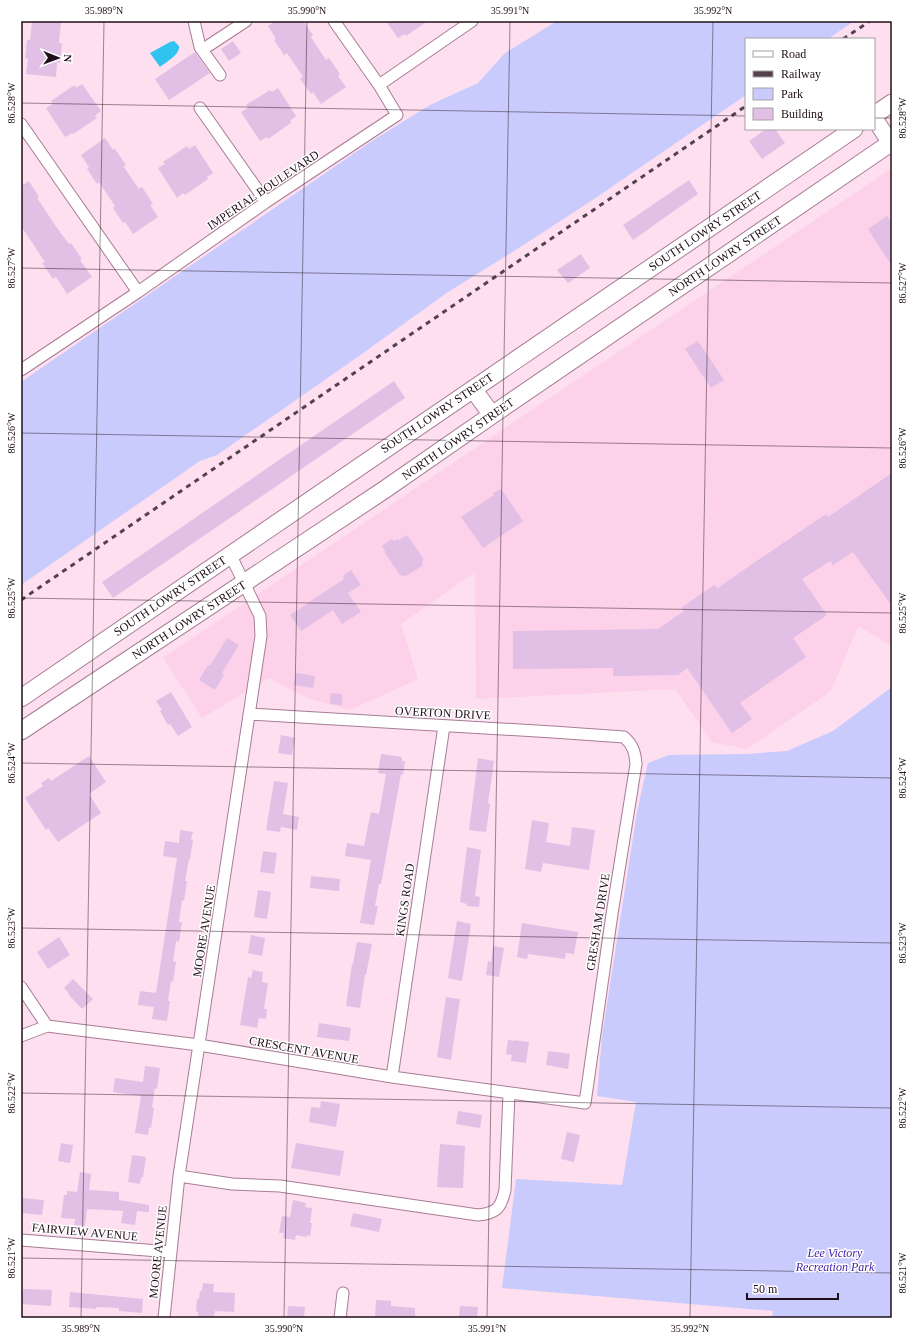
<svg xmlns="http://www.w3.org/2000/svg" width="913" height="1339" viewBox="0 0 913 1339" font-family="Georgia,serif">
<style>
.built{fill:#fdd1e9}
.green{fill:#c9cbfd}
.water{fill:#31c3ef}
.building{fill:#e2bfe5}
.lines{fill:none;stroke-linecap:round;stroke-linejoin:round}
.street-casing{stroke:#a87c95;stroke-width:13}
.secondary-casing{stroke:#a87c95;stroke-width:18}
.primary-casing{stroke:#a87c95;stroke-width:19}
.street{stroke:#fff;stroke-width:11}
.secondary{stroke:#fff;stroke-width:16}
.primary{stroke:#fff;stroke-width:17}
.rail{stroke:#55414c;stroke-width:3;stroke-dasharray:5 5;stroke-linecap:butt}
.ticks{fill:none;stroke:#200f19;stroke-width:1;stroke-opacity:0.45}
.labels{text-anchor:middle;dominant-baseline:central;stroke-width:3;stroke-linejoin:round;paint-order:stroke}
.street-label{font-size:12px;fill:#200f19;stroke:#fff}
.park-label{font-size:12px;font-style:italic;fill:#4222a7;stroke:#fff}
.neatline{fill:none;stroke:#200f19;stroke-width:1.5}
.ticks-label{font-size:10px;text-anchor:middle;fill:#200f19}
</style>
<rect width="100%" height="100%" fill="#fddfef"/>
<path class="built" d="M892,168V646L858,626L831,691L747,749L712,742L675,689L476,699L475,572L401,624L418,679L350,710L307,698L269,678L202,718L163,658Z"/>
<path class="green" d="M557,21H854L828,39H746V95L594,199L522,246L448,292L359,356L217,455L200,461L21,585V382L372,141L430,105L478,83L505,53Z
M892,687V1318H772L773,1311L502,1288L516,1179L622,1185L636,1102L597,1096L602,1036L637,812L648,763L669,755L746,754L787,751L833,731Z"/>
<path class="water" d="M174,41L179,46C180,55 166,62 160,67L150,53L170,42Z"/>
<path class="building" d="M32,21H61L59,43H62L60,63L57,62L56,77L26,74L28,59L25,58L27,40H30Z
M275,21H303L313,35L311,37L326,60L329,58L340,74L338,76L346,87L321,104L313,92L311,94L300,79L303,77L287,53L284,55L274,40L276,39L268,26Z
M386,21H428L406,36L405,34L398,38Z
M233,41L241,53L229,61L221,49Z
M195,52L210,73L169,100L155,79Z
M82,84L101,111L95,116L97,118L73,134L72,133L65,137L46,108L53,104L51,101L70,88L75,85L76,88Z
M278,88L296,116L290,121L291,123L268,139L267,137L260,141L241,112L248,108L246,105L270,90L272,92Z
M766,129H775L785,143L762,159L749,141Z
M105,138L113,150L115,149L126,165L123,166L139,189L142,187L153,204L150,205L158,217L133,234L125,222L123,223L113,208L115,206L99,182L97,184L87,169L89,167L81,155Z
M195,145L213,173L207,177L208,179L185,195L183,193L177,198L158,168L165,164L163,162L187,146L189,149Z
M689,180L698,194L633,240L623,225Z
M29,181L39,197L37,198L57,228L69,244L71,243L82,259L80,260L92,277L67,294L56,277L53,279L42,263L45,262L21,226V186Z
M887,216L892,223V266L868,229Z
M581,254L590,268L568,283L557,270Z
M698,341L724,380L711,388L685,349Z
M394,381L405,398L113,598L102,582Z
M892,473V606L853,552L833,565L830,561L802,579L827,615L793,638L806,657L740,703L752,719L732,733L687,668L678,675L613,676V668L513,669V631L658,629L684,611L681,608L714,585L718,588L745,569L826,514L828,517Z
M501,489L523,521L483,548L461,517L494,495L493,493Z
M407,535L423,558L422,566L406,576L400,575L385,553V551L382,546L392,539L394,541L397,539L399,540Z
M351,570L361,585L348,593L361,612L342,624L333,610L301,631L290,615L344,579L343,576Z
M227,638L239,645L222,673L224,675L215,690L199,680L208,665L210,666Z
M296,673L315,676L313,688L294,685Z
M171,692L192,727L178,736L170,724L168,725L160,711L162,710L156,701Z
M331,693L342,694V705L330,704Z
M281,735L295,738L292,755L278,753Z
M381,754L402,757V761H405L403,775L401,774L381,884H379L375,906H378L374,925L360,923L371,860L345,856L347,843L364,846L371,812L379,814L386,774L378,773Z
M89,756L106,782L89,794L101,813L58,842L48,828L46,830L25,798L43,786L41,783L49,778L51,781Z
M478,758L494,761L488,803L490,804L486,832L469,830Z
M274,781L288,783L283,814L299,817L297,830L281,827L280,832L266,830Z
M532,820L549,823L546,842L570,846L572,827L595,830L589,870L543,863L541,872L525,869Z
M180,830L193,832L191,839L193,840L190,859H189L185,881H187L184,901L182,900L179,922H182L179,942L176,941L173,961L176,962L173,982L171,981L168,1001H170L167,1021L152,1019L154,1007L138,1005L140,991L156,993L177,858L163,856L165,841L179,843Z
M467,847L481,850L475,896L480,897L479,907L466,906L467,904L460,902Z
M263,851L277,853L274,874L260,872Z
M311,876L340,879L339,891L310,888Z
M258,890L271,892L267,919L254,917Z
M457,921L471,924L462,981L448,978Z
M522,923L578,932L574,954L566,953L565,959L528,954L527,959L517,957Z
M251,935L265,938L262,956L248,953Z
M59,937L70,955L48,969L37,952Z
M357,942L372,944L366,975L365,974L360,1008L346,1006L352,964H353Z
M493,946L504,948L499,977L486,975L488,961L491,962Z
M253,970L263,972L262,982L268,983L264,1009H267L266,1019L259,1018L257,1028L240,1025L248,977L251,978Z
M73,979L93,999L82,1009L68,994L69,993L64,988Z
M446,997L460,999L451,1060L437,1057Z
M319,1023L351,1028L349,1041L317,1037Z
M508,1040L515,1041V1040L529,1042L526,1063L511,1061L512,1055L506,1054Z
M548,1051L570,1054L568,1069L546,1065Z
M145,1066L160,1068L157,1089L155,1088L152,1107L154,1108L151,1128L149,1127L148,1135L135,1133L141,1096L113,1092L115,1078L143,1082Z
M321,1101L340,1104L336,1127L309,1122L311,1107L320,1108Z
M458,1111L482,1115L480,1128L456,1124Z
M567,1132L580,1135L574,1162L561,1159Z
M61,1143L73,1145L70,1163L58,1161Z
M296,1143L344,1151L340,1176L291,1168Z
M440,1144L465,1146L463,1188L437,1187Z
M132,1155L146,1157L143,1177H141L140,1184L128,1182Z
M80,1172L91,1174L89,1190L119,1192V1200L149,1205V1212L137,1211L135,1225L121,1223L123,1211L87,1209L85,1226L74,1225L75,1219L61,1218L64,1195H67V1191L77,1192Z
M21,1198L44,1200L42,1215L22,1213L23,1211L21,1210Z
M293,1200L306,1203L305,1207L312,1208L310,1223H312L310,1236L307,1235L306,1237L296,1235L295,1240L283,1238L284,1233H279L282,1216L290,1217Z
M353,1213L382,1219L379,1232L350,1226Z
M203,1283L214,1284L213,1292L235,1293L234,1312L215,1311L214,1318H198V1312L196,1311L197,1299H199L200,1291H202Z
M23,1289L52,1290L51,1306L21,1304Z
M70,1292L143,1299L142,1313L119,1311V1308L96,1307V1309L69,1307Z
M376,1300L391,1301V1306L415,1308V1318H375Z
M288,1306L305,1307L304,1318H287Z
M460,1306L478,1307L477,1318H459Z"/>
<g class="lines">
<defs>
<path id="street" d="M194,21L200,47L220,75
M334,21L379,85
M202,50L246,21
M200,108L266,202
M21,124L138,292
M21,370L138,292L266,202L397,115L379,85L472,21
M21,987L47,1026
M21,1036L47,1026L199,1045L392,1077L585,1103L612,914L636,764C635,752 633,745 624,737L553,732L249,714
M392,1077L444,726
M179,1176L232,1184L280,1186L478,1215C497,1213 501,1208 505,1190L509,1093
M21,1240L171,1252
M164,1318L179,1176L261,636L260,616L230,554
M340,1318L343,1293"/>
<path id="secondary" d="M874,118L892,145"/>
<path id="primary" d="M874,115L892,103
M473,389L492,415
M21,698L854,129
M21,731L384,490L492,415L892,142"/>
</defs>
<use href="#street" class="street-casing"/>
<use href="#secondary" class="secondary-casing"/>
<use href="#primary" class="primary-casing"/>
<use href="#street" class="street"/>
<use href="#secondary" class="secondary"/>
<use href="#primary" class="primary"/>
<path class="rail" d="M843,39L870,21
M21,600L746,106"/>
</g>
<path class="ticks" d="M21,103L746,116M874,118H892M21,268L892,283M21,433L892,448M21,598L892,613M21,763L892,778M21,928L892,943M21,1093L892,1108M21,1258L892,1273M81,1318L104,21M284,1318L307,21M487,1318L510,21M690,1318L713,21"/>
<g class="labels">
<g class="street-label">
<text transform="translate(263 190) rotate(-34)">IMPERIAL BOULEVARD</text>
<text transform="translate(705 231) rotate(-34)">SOUTH LOWRY STREET</text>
<text transform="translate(725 256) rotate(-34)">NORTH LOWRY STREET</text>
<text transform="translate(437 413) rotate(-34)">SOUTH LOWRY STREET</text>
<text transform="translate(458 439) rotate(-35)">NORTH LOWRY STREET</text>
<text transform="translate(170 596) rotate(-34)">SOUTH LOWRY STREET</text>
<text transform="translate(189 620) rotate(-33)">NORTH LOWRY STREET</text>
<text transform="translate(443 713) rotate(3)">OVERTON DRIVE</text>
<text transform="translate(405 900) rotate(-82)">KINGS ROAD</text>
<text transform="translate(598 922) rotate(-81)">GRESHAM DRIVE</text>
<text transform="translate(204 931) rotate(-81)">MOORE AVENUE</text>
<text transform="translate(304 1050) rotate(10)">CRESCENT AVENUE</text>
<text transform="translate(85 1232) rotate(5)">FAIRVIEW AVENUE</text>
<text transform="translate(158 1252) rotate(-84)">MOORE AVENUE</text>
</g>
<g class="park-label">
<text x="835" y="1253">Lee Victory<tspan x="835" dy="14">Recreation Park</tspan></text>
</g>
</g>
<rect width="913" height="1339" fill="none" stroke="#ffffff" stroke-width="44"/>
<rect x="745" y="38" width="130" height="92" fill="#ffffff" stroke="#a69fa3"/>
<rect x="753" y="51" width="20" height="6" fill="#ffffff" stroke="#a69fa3"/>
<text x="781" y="58" font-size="12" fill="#200f19">Road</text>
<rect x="753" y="71" width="20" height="6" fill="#55414c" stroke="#a69fa3"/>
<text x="781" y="78" font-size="12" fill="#200f19">Railway</text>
<rect x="753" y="88" width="20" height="12" fill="#c9cbfd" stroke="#a69fa3"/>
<text x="781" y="98" font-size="12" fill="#200f19">Park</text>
<rect x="753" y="108" width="20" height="12" fill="#e2bfe5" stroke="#a69fa3"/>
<text x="781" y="118" font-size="12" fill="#200f19">Building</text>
<g transform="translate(58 58) rotate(91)" stroke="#ffffff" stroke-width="3" paint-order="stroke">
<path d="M0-3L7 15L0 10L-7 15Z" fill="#200f19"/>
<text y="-6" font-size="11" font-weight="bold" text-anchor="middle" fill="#200f19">N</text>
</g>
<path d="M747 1293v6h91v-6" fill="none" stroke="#200f19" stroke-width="2"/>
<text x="753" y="1293" font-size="12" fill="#200f19" stroke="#ffffff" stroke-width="3" paint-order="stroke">50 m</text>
<rect x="22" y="22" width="869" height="1295" class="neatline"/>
<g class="ticks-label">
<text x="104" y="14">35.989°N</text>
<text x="307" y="14">35.990°N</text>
<text x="510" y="14">35.991°N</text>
<text x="713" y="14">35.992°N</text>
<text transform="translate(11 103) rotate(-90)" y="4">86.528°W</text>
<text transform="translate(902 118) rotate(-90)" y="4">86.528°W</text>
<text transform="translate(11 268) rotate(-90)" y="4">86.527°W</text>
<text transform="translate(902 283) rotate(-90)" y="4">86.527°W</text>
<text transform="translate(11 433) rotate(-90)" y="4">86.526°W</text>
<text transform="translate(902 448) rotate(-90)" y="4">86.526°W</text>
<text transform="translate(11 598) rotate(-90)" y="4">86.525°W</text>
<text transform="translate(902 613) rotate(-90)" y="4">86.525°W</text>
<text transform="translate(11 763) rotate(-90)" y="4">86.524°W</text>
<text transform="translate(902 778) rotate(-90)" y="4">86.524°W</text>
<text transform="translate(11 928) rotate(-90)" y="4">86.523°W</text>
<text transform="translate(902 943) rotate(-90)" y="4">86.523°W</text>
<text transform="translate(11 1093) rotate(-90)" y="4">86.522°W</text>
<text transform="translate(902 1108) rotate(-90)" y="4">86.522°W</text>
<text transform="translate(11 1258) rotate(-90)" y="4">86.521°W</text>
<text transform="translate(902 1273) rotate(-90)" y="4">86.521°W</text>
<text x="81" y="1332">35.989°N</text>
<text x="284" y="1332">35.990°N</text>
<text x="487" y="1332">35.991°N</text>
<text x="690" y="1332">35.992°N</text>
</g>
</svg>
